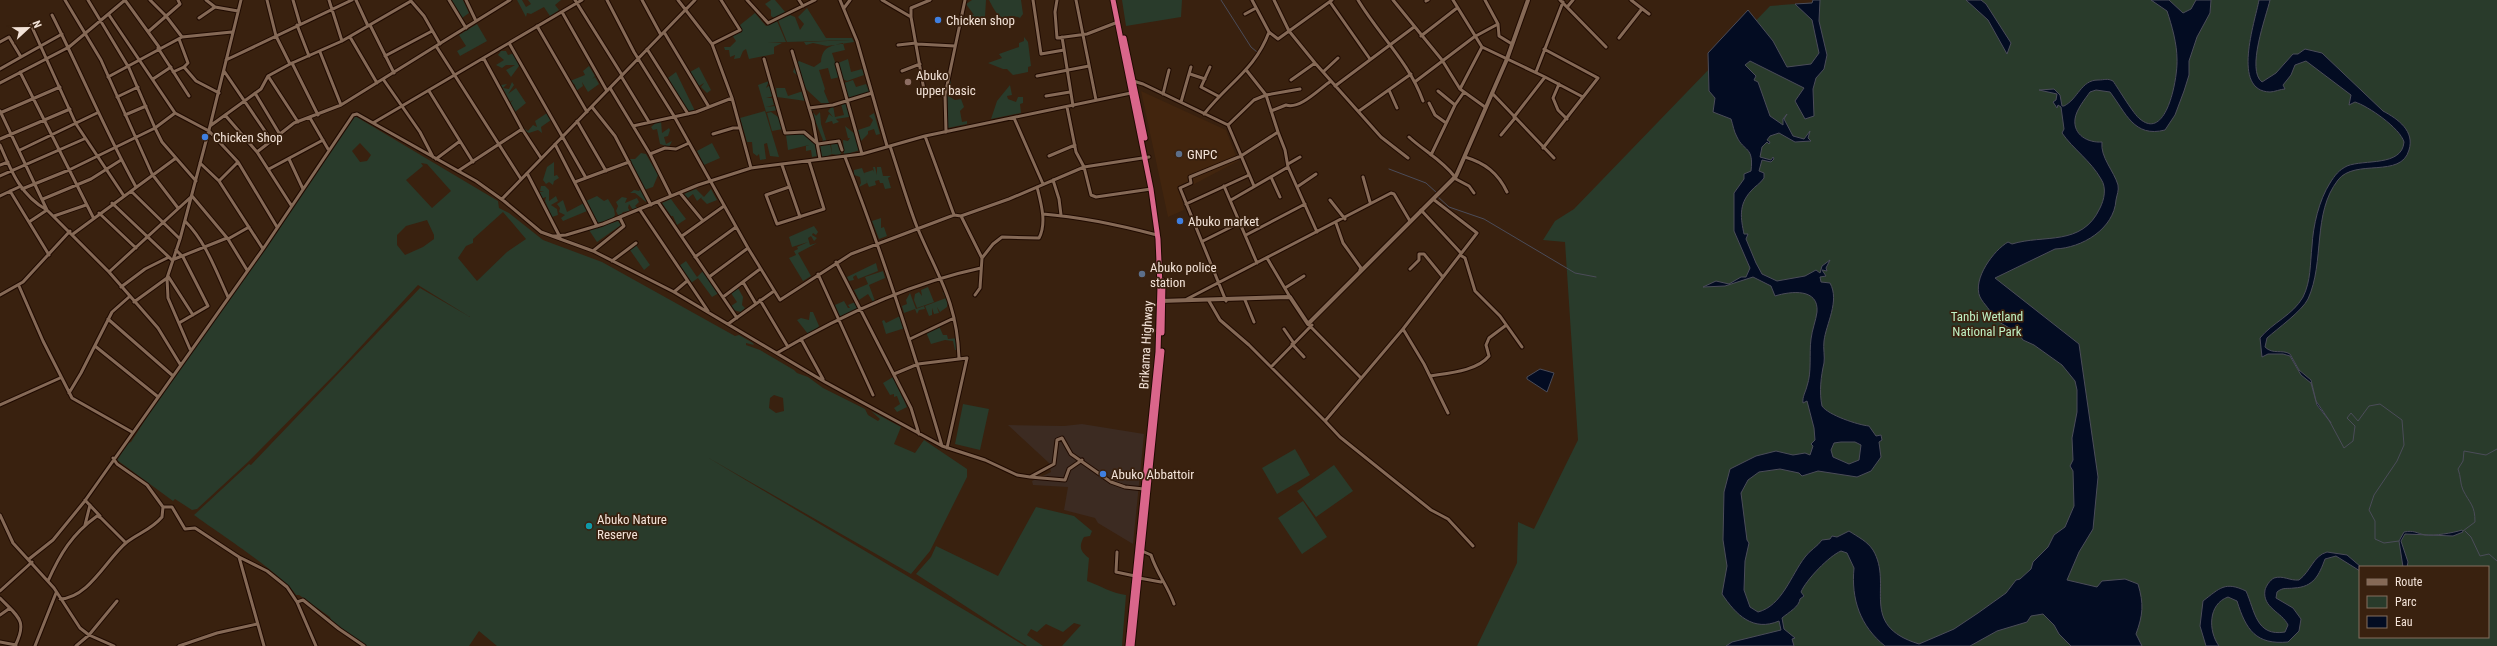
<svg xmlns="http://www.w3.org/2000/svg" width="2497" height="646" viewBox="0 0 2497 646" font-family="'Roboto Condensed',sans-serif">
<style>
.built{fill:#42250e}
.industrial{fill:#3c2b22}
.green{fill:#293b2b;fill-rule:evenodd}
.water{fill:#030c22;stroke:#4b4c59;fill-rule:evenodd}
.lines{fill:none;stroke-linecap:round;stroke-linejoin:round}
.stream{stroke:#4b4c59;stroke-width:1}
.minor-casing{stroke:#1f0a00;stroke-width:5}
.tertiary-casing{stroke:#1f0a00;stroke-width:6}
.trunk-casing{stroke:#1f0a00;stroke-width:7}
.minor{stroke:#856956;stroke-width:3}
.tertiary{stroke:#856956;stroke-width:4}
.trunk{stroke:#da668b;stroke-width:5}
.shop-dot{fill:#3f7fe0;stroke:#39210f;stroke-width:1.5}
.education-dot{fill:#8d6e63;stroke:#39210f;stroke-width:1.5}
.service-dot{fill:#5c6f8a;stroke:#39210f;stroke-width:1.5}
.culture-dot{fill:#0f9aa8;stroke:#39210f;stroke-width:1.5}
.labels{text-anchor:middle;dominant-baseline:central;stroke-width:3.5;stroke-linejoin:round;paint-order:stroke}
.poi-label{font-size:13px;fill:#f3e3d8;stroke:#39210f;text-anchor:start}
.park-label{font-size:13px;fill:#bef0c3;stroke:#39210f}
.street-label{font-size:13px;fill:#f3e3d8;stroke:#39210f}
</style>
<rect width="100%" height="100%" fill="#39210f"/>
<path class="built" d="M1141,91L1226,130L1238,161L1181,191L1184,210L1168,217Z"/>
<path class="industrial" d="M1082,424L1144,434L1133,544L1098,523L1095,518L1064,510L1068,487L1033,485L1032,481L1051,472L1049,463L1008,425L1064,426Z"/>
<path class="green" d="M451,0H463L469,13L462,18L456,8L463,3L456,8Z
M517,0H522L526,7L531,4L528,0H561L555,5L559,10L550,16L544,7L531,14L527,13L526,17Z
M771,0H775L786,13L774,18L771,16V10L765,4Z
M972,0H986L985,17H978L982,19L973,24L969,16L971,14L974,15L966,4Z
M989,0H1021L1023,14L1020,18C1003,10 1004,30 989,0Z
M1122,0H1182L1181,17L1126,26Z
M1820,0H2497V646H1477L1517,563L1518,522L1534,529L1578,440L1565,242L1543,240L1555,221L1574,209L1770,6L1820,2ZM2360,567H2488V637H2360Z
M807,8L826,38H852L854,42L827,46L813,43L806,45L804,42L851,40L787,42L778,20L790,15L795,17L800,30L804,24L798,17Z
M755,13L766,26L777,21L786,42L768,43H782L774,47V54L749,59L746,49L743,51L740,58L734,59L735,55L730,57L729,50H725L724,47H730L736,41L732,35L742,32L740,25Z
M477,24L487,41L460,56L457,51L466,46L459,35Z
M1024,37L1028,42L1031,66L1028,67V72L1013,75L1007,69H1003L988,63L1002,58L999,54L1019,47V43L1024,41Z
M843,43L845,50L832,53L840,77L831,79L828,68L819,70L825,89L824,91L829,103H821L807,90L799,77L793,72L796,63L799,61L814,67L821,62C822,47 830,46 843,43Z
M501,51H506L508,55L515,53L519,66L511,77L506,70L515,65H506L502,68L496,65L504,60L498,55Z
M848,59L851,72L862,69L864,75L847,81L843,79L838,63Z
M589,66L595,76L592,79L595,77L599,84L588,92L582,82L583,86L576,91L575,85L582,81L575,85L570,81L585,75L583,71Z
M699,67L711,90L707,93L701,87L704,83L699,86L690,72Z
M676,72L695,111L688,113L668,78Z
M950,79L952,87L949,88L950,97L955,100L961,99L964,107L960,111L962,122L967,121V124L948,128L947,96Z
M853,80L856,87L866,84L868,90L866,85L869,84L870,92C863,95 856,101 848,97L844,83Z
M769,81L766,88L770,85L774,96L766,98H772L774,105L766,107L775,106L776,101L778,110L766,112L758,85Z
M512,82L514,85L508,94L516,88L526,103L515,112L510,103L513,100L510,102L501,85L507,84L503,88L509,89Z
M1010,85L1012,95L1007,96L1008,99L1016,102L1018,97H1023V103L1020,104L1021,113L991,119L997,101Z
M776,88H785L788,96L803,91L806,101L777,97Z
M848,102L849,117L836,119L839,122L833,124L832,121L825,123L829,114L833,117L828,111L833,105L835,117L844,115L841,104Z
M818,107L812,111L816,116L820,112L821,124L827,143L819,144L823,140L810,108Z
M765,111L779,157L770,156L767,143L764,144L766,159L760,160L759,154L757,156L753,153L752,142H747L740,118Z
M771,112L781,119L783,129L772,131L767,113Z
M547,113L551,120L541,127L542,133L538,130L529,133L525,131L524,128L528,131L533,125L537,127L535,121Z
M874,113L880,134L876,135L874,129L868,131V134L861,141L858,130L870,126L873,120L869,116Z
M355,116L498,201L499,208L509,213L543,240L602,262L735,336L739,335L753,343L754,345L746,343V345L760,350L794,370L797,373L808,377L823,388L865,409L868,415L878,421L880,419L871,411L901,427L894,444L915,453L924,440L967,469V477L930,551L911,574L707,457L1025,646H497L479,631L469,646H363L331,621L330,617L299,595H296C284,575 217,532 194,515L249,464L251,465L420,288L470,317L418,285L338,371L248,462L197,509L192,510L175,499L173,501L117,460L128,443L131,442L179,367L186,360ZM360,143L371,155L367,161L360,162L352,151ZM421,163L427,164L451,191L432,208L406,180L423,166ZM503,212L526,239L507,252L477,281L458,258L466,246L473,243V239ZM427,220L434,235V239L423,247L405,255L397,245V235L406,226ZM774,395L783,398L784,411L776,413L769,408L770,398Z
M659,120L661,121L662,133L669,128L670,130L668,136L664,137L666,144L672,141L669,147L660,144L657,129L653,130L651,127Z
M845,126L859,137L860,150L844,155L843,140L848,141L850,138H848Z
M804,133L815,144L817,156L812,157L811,150L806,151V146L809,145L788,150L786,135Z
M712,143L720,158L704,165L697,151Z
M840,143L841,156L832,154L824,158L820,156L819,145L830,144L832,154L831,144Z
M641,153L646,154L658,175L653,187L644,190V195L648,200L646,202L635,193H630L634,190L639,191L643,185L635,172L630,159H635Z
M554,162V176L557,175L559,178L554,181L553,185L549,182L546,184L543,180L547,167Z
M873,167H875L877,175V167H881L883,176H891L888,178L891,188L885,189L883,183H880L879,180L875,181L876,185L869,187L866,180L867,183L859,187L861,183L860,177L854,175V170L862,168L865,176L864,173L873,170L874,172Z
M541,186H545L549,190V201L556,196L558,201L551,205L557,209L558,215L552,217L545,201L546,197L541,199L540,192H544L540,191Z
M696,189L704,197L711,189L717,200L707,204L701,198L703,196L697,201L693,194L688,198L684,194Z
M597,196L604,201L608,199L614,209L615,215L612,219L598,224L586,201Z
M622,197L627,198L625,203L637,198L639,202L635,206L638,208L633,210L629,204L628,208L630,211L623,212L619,217L616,211L618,206L616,202Z
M671,199L676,206L668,211L676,206L686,219L677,225L673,216H671L662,203Z
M563,200L567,212L584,203L587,211L563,221L561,218L565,215L559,212L560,208L557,204Z
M881,218V228L884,227L887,236L879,239L872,221Z
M618,221L621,225L597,242L589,230Z
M814,226L818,232L816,235L813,233L812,235L817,238L814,241L811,236L808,238L810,245L817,243L798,253L811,276L803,281L789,258L796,255L794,251L798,249L797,247L808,242L792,247L789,237Z
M636,245L650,265L644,270L630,250Z
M686,261L697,277L703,271L719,293L712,297L698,278L691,283L679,266Z
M876,263L878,271L858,279L856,275L853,277L854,280L849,281L847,277Z
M883,271L885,278L869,285L875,301L873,302L868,294L859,300L854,290L868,284L865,277Z
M928,287L934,302L917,308L914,300L915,294L919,292L922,296L921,290Z
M738,288L743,297L742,305L745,308L741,312L733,310L731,306L737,302L731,293Z
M942,292L948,297L947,307L940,312L937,307L939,313L934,314L932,308V315L929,316L925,306L946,298Z
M910,293L916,309L924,306L925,309L919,310L917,314L915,309L904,313L902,306L907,304L906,300Z
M844,301L848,308H850L848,305L855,302L858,309L840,317L835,305Z
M810,312H813L819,326L815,332L808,334L797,320L801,318L809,320Z
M900,316L905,328L886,334L882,321L884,320L886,323Z
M939,326L943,335H947L948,339L958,338V350H955L953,341L945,340L931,344L926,332Z
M893,377L907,407L897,412L894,408L900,404L897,396L894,397V394L890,395L883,383Z
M963,404L989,409L980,450L955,444Z
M1295,449L1310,475L1277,494L1262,468Z
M1334,465L1353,491L1316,517L1297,491Z
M1303,501L1327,537L1302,554L1278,518Z
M1036,507L1074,516L1092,531L1090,536L1084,537C1078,547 1081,552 1089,558L1087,581C1101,586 1111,593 1126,595L1122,646H1062L1081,625L1074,623L1063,632L1046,624L1037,632L1031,629L1027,635L1043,646H1027L916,574L931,557L936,546L998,576Z"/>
<path class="water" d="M1813,0H1820L1819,21L1827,55L1824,69L1816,78L1813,89L1814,116L1805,119L1795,101L1804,88L1750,61L1745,65L1756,76L1754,80L1758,82L1770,116L1783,125V119L1787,114L1784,119L1793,136L1804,139L1810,131L1808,138L1811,141L1795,142L1779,133L1770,136L1767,140L1770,142L1769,144L1767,142L1762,147L1760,157L1771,160L1773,157L1774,159L1771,162L1762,160L1759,171L1764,173V178C1760,184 1755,186 1751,191C1738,205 1741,219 1744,234H1748L1746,239L1756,263L1762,274L1777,281L1805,276L1816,270L1820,273L1822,266L1830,260L1826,268L1827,271L1822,270L1826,276L1820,277L1821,282L1830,283C1840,301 1826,324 1824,341C1823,348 1825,357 1824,363C1821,376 1819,392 1822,406C1828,415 1858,425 1869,426L1876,436L1881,435L1882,440L1879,442L1881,457L1871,471L1857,477L1818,471L1802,476L1799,473L1780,469L1759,472L1748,480L1741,493L1747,540L1749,543L1745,561L1744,590L1750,607L1758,612C1782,606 1791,575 1805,557C1810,550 1817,547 1822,540L1830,539L1832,536L1837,537L1849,531C1858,537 1867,541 1873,550C1894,585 1857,625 1919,644L1954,629L1978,613L2006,593L2016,580L2020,579L2031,569L2033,562L2048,547L2054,535L2065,527L2074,506L2073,471L2070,466L2073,460L2072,438L2077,412V390L2075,381L2062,365L2034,345L2023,340L2018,333L1992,318C1992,310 1984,305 1980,297C1972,279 1994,250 2008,242L2012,244C2044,234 2082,247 2100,208C2104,200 2107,188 2101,179C2091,161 2073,149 2062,133L2064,129L2061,107L2058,105L2057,108L2053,102L2056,100L2057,94L2039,90L2054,89L2060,95L2062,106H2064C2078,99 2081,80 2098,80C2105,80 2107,78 2113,81C2118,88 2134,115 2140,119C2167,142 2178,76 2177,59C2177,44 2172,26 2167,11L2151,0H2169L2183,13L2191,9L2196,0H2211L2210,13L2197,37L2189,61V75L2184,91L2175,115L2165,130C2134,138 2126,113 2110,92L2096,90L2090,92C2085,99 2076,110 2075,119C2073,135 2088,143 2102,142C2100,157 2114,171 2118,185C2119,191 2117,194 2116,200C2114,229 2082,248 2055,249L1995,278L2079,344L2098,477L2093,529L2079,552L2067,580L2097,587L2102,581L2125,579L2138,584C2144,604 2143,615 2136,634L2142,646H2071L2059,634L2054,625L2043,614L2031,616L2027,622L1997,631L1970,646H1885C1860,626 1851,599 1854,568L1847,553L1841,551C1829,556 1806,580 1801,592L1804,596L1800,599C1799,607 1789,612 1782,618L1784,629L1795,638L1792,639L1794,646H1726L1732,642L1781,630L1779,621C1753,632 1736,615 1722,594L1727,566L1723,540L1724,492L1730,469L1756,456L1776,451L1793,455L1805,453L1810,455L1813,446L1811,444L1815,440L1814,428L1807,401L1803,403C1802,397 1806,391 1807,386C1812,372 1809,354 1811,339C1812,330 1816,320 1817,312C1819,288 1791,291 1775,296L1771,286L1753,277L1725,286L1703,287L1716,281L1729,284L1741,277H1746L1750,268L1734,231V193L1744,179V174L1751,171C1754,146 1744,152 1737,137C1734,132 1733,125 1731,119L1713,112L1715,98L1709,91L1708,53L1748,10L1773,41L1787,67L1811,64L1819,53L1812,20L1795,4L1812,3ZM1841,442H1855L1861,445L1859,460L1849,464L1833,457L1831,450L1834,443Z
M1966,0H1981L1986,4L2011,43L2007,54L1988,20Z
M2259,0H2270C2266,17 2246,70 2262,82L2276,73L2293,54H2298L2305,49L2322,53L2383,111C2398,119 2415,131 2409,150C2401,179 2355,158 2338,180C2312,213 2325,262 2308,299C2302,311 2277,329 2267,338L2265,347C2273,355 2282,349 2290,354L2299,370L2311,380L2316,401L2331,423L2317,405L2311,383L2301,375L2290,356L2283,354H2268L2262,357L2260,338C2272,323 2293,315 2303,297C2311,281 2310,264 2312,246C2313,226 2319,200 2330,183C2335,175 2339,170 2347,166C2364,159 2402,167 2404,142C2400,128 2368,106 2355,102L2349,105L2351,95L2306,61L2295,65L2291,75L2283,85L2285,89C2281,89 2274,92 2270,92C2231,91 2255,22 2259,0Z
M1540,369L1554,373L1547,392L1527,379V377Z
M2462,530L2463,532L2453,536L2405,534L2401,541L2408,562L2407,567H2403L2399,541L2404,532C2414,530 2416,533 2425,535C2434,536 2453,533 2462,530Z
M2327,552L2347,555L2361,567L2360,571L2336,556L2325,559C2319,575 2314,587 2294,588C2287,589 2283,587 2277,592L2276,598L2293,608L2301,619L2299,631L2288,642C2256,645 2246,630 2237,601L2228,597C2208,604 2208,631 2219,646H2206L2200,626L2203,601C2220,588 2225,581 2246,591C2255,611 2256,637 2285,632L2288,625C2282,612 2262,608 2265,590C2266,586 2270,580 2274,578C2283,575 2290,581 2299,580C2311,571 2313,556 2327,552Z"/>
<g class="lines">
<path class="stream" d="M1221,0L1251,47L1257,52
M1389,169L1426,183L1437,193
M1437,196L1449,207L1484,219L1575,273L1596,277
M2330,422L2344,448L2353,441L2355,426L2347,418L2351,413L2358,421L2369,406L2380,404L2402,420L2404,445L2397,461L2374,495L2369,510L2375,521V539L2384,543L2399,541
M2463,531L2475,522C2475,505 2470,504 2463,490C2460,484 2461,476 2458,469L2463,461L2464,451L2486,455L2497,449
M2465,531L2471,537L2480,556L2489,554L2497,561"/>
<defs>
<path id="minor" d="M65,0L101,60L152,174L178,208
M125,0L159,47
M150,0L166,16L182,37
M206,0L215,7
M267,0L276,36L290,64
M293,0L300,24
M329,0L342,41
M356,0L368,26
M449,0L466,28
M466,0L476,21
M575,0L622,75
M607,0L634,52L674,116L748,248L780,300L851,254L954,215L961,216L1009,199L1084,167L1149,157
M642,0L661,35
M678,0L712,44L732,98L751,168
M747,0L768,23L815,0
M799,0L803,6
M840,0L857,41L887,146
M882,0L911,17V8L930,0
M1033,0L1041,54L1064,50
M1057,0L1055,12L1057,38L1087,34L1118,22
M1076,0L1096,100
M1252,0L1269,32L1278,39L1332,0
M1274,0L1289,31L1315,63L1381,137L1408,158
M1358,0C1379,35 1409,62 1423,101
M1393,0L1442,60L1460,89L1485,107
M1453,0L1482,47L1545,77L1514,117
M1485,0L1498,24L1499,36L1512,44
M1560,0L1606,47
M1631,0L1649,14
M411,1L424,16L440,44
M1426,1L1428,0
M1330,2L1370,59
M1568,6L1573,0
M844,8L850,0
M562,12L607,91
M1245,14L1256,8
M52,15C81,72 105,131 136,187
M109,15L175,113
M911,17L924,90L928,93L945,95
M199,18L215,7L238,11
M31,25L76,124L124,196
M297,25L309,56
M370,25L394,73
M537,26L587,112
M149,31L180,4L178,0
M664,32L709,107
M1421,36L1457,8
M350,37L377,83
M1062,37L1073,106
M1619,38L1641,10
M0,42L9,37L21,57L62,34
M509,43L586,178
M712,44L740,30L721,0
M917,44L955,46
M898,45L916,43
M436,46L521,179
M158,48L189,96
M647,49L688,114
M792,51L813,121L820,159
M320,52L341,105
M385,56L432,31
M484,59L522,129L541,158
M764,59L785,133L804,132L818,144L839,141L842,150
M226,60L352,0
M292,63L318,115
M837,64L862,154
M184,67L196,81L219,93
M1210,67L1201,87L1218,96
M0,69L21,57
M224,71L271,140
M902,71L920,64
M1247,71L1266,95L1278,132
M20,72L93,217
M173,72L184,67L188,63L179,39
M1323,72L1338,58
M1536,72L1563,2
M1190,74L1205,79
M268,76L298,122
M621,76L649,122
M1037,76L1089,66
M108,77L182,37L232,32
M1545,77L1583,97
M153,79L171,67
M383,79L420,132L433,157
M1291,80L1315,63
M1133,81L1143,84L1228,125L1254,186
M1416,81L1474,37L1498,24
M0,83L69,47L125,0
M1559,84L1553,98L1558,110L1567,119
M1335,86L1414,27
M610,88L650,154L671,196
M1460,89L1482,47
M1389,90L1397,108
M429,91L473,162
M1438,91L1455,105
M255,93L279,133
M1492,93L1554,158
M1163,94L1169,70
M1046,96L1070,92
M117,97L138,87
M1181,102L1191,67
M1429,103L1435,115L1446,123
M592,107L615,136L651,205
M1067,107L1076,152L1084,167L1091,195L1096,197L1151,189
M809,108L833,105L872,93
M0,111L47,210L109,272L158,328L180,364
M1271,111L1286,105C1300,110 1320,88 1331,81
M1359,111L1411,74
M0,113L60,87
M1204,114C1228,83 1255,70 1269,32
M125,115L146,106
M225,115L257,152L291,205
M310,118L328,149
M1014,118L1043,184
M577,121L606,171
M373,123L582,0
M1228,125L1254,100L1266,95L1300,89
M210,126L261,89L268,76L290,64L342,41L411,1
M633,126L696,112L732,98
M946,132L945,95L965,0
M713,134L733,128H740
M1501,135L1515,118
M925,136L954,215
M1409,137C1424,151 1442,160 1455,177
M0,139L70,109
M555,144L597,226
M0,145C11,171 21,196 47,210L29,222
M890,146C899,173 907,201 917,227C938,277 957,301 959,358
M1543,148L1598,78L1544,49
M20,150L97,113
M257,152L294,123L341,105L510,0
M650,154L665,148L676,149L689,143
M1431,155L1455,105L1464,92
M1049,156L1075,145
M845,157C882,252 913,348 942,446
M1465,157C1485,163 1498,173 1507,192
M289,159L303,189
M436,159L460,141
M200,163L219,181L263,249
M1288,164L1300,157
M0,165L8,162
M782,165L800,217
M269,169L323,140
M458,171L522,129
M527,173L560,237
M0,176L84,139
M1271,177L1280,197
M1363,177L1370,202
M1454,178L1469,186L1474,193
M1053,180L1059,199L1061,215
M196,181L162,142L155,128L175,113L209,131L238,162L277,227
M219,181L238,162
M575,182L629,162
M1224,186L1257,263
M789,187L766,195L777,224L824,209L809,161
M1297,187L1316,174
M22,189L69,170L155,128L129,68L88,0
M10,191L49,255
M131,191L180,239
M680,193L703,221
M0,196L19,187
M43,199L91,179L121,160
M502,199L695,0
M1433,199L1477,233L1460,255
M1231,200L1288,167
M1330,200L1345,219
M658,202L737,318
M112,203L172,260L227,238
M1186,204L1249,175
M640,210L708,311
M1421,210L1460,252
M99,213L136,248
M1043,214C1082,217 1119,225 1157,235
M54,216L86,205
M961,216L982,258
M185,221C206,242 216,271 228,297
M1336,223L1343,243L1361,268L1360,270
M73,234L176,158
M1246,235L1305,204
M553,236L566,235L603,224L698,185L751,168L862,154L925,136L1131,93
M682,236L724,206
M228,239L249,227
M1203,241L1241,222
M176,250L183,257L208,306L179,323
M593,251L624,226L620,218
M695,257L736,227
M1267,258L1290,297
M612,261L636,243
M836,262L911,408L919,434
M1410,269L1419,260V254H1424L1442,276
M109,272L192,196L228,239L247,270
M818,274L873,395
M168,276L193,315
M709,277L748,248
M743,282L756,304
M19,286L43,341L72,398L132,432
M121,287L145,269L169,257
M1285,288L1304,276
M674,292L687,281
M0,295L23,282L70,231
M975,295L980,288L982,258L993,244L1002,237L1039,238C1047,223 1041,203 1037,187
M723,297L760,269
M1187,299L1391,193L1394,194L1410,221
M760,300L788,347
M1245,300L1254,322
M1209,301L1220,320L1249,345L1325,421
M1226,301L1180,188L1191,183L1190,177L1241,156L1278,132L1285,150L1288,167L1317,232
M134,302L167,278
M108,319L172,375
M728,324L774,291
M1308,324L1361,378
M1284,329L1293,342
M1403,329L1460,255L1465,258L1475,291L1500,316L1522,347
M801,339L823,379
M910,339L954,318
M1292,344L1304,357
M95,346L157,396
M190,349L168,298L167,278L180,239L210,126L241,0
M777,353C840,316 910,283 981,268
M1271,367L1312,325
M894,374L918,364L967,358L947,448
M1430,376C1449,373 1477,371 1489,356L1486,345L1489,338L1505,326
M69,393L81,373L112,312L129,297
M0,405L60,378
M1448,413L1424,364L1403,329L1325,421L1340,437L1391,478L1431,510L1448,519L1473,546
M1030,477L1065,480L1069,469L1082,460
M85,500L100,516
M163,507H172L185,529L195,528L239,557L267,571L287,587L297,602L316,646
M0,515L13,543L54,588L80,628L89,635L114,646
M85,525L90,505
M1142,551L1151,555C1157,574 1168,586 1174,604
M1117,552L1116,572L1135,576
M239,557L264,646
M29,559L53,540L84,502L263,249L353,115L357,114L476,181L504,201L541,232L593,251L674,292L825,382L942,446L985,460L1017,475L1030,477L1054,464L1057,440L1062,438L1071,454L1111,482L1125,487L1144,489
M1139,578L1161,582
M48,581C60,554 72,534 97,516L101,518L126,543
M0,591L32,562
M0,598C18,617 28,620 15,646
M60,599C89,598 107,558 127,542C139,533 152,529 162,517L163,507L147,485L117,464L113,458
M297,602L303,600L339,629L364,646
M0,615L10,608
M0,642L16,645
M35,646L56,593
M76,646L89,635L117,601
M179,646L217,633L257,624"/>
<path id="tertiary" d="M1160,301L1290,297L1308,324L1456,176L1507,59L1528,0"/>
<path id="trunk" d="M1113,0L1151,189L1158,239L1160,286L1158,352L1128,646
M1124,38L1145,138
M1162,333L1163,281
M1132,646L1162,351"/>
</defs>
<use href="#minor" class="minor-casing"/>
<use href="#tertiary" class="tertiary-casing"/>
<use href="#trunk" class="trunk-casing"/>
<use href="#minor" class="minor"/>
<use href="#tertiary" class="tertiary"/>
<use href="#trunk" class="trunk"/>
</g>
<g class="shop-dot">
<circle cx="938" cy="20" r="4"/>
<circle cx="205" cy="137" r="4"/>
<circle cx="1180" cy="221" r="4"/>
<circle cx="1103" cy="474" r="4"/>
</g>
<circle class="education-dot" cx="908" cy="82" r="4"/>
<g class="service-dot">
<circle cx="1179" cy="154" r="4"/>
<circle cx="1142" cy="274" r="4"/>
</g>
<circle class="culture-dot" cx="589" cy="526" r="4"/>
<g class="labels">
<g class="poi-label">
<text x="946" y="20">Chicken shop</text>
<text x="916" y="75">Abuko<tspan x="916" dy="15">upper basic</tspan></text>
<text x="213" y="137">Chicken Shop</text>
<text x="1187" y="154">GNPC</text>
<text x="1188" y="221">Abuko market</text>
<text x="1150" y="267">Abuko police<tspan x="1150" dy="15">station</tspan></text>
<text x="1111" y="474">Abuko Abbattoir</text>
<text x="597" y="519">Abuko Nature<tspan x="597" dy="15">Reserve</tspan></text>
</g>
<g class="park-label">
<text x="1987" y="316">Tanbi Wetland<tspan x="1987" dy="15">National Park</tspan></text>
</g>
<g class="street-label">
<text transform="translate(1146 345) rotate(-87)">Brikama Highway</text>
</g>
</g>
<rect x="2359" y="566" width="130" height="72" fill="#39210f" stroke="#836f5f"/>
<rect x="2367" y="579" width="20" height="6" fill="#856956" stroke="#836f5f"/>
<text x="2395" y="586" font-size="12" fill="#f3e3d8">Route</text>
<rect x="2367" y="596" width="20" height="12" fill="#293b2b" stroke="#836f5f"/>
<text x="2395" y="606" font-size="12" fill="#f3e3d8">Parc</text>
<rect x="2367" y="616" width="20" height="12" fill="#030c22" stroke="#836f5f"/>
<text x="2395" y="626" font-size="12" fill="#f3e3d8">Eau</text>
<g transform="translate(28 28) rotate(68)" stroke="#39210f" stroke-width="3" paint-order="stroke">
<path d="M0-3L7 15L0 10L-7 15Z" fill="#f3e3d8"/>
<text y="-6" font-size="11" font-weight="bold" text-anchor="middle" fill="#f3e3d8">N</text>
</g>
</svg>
